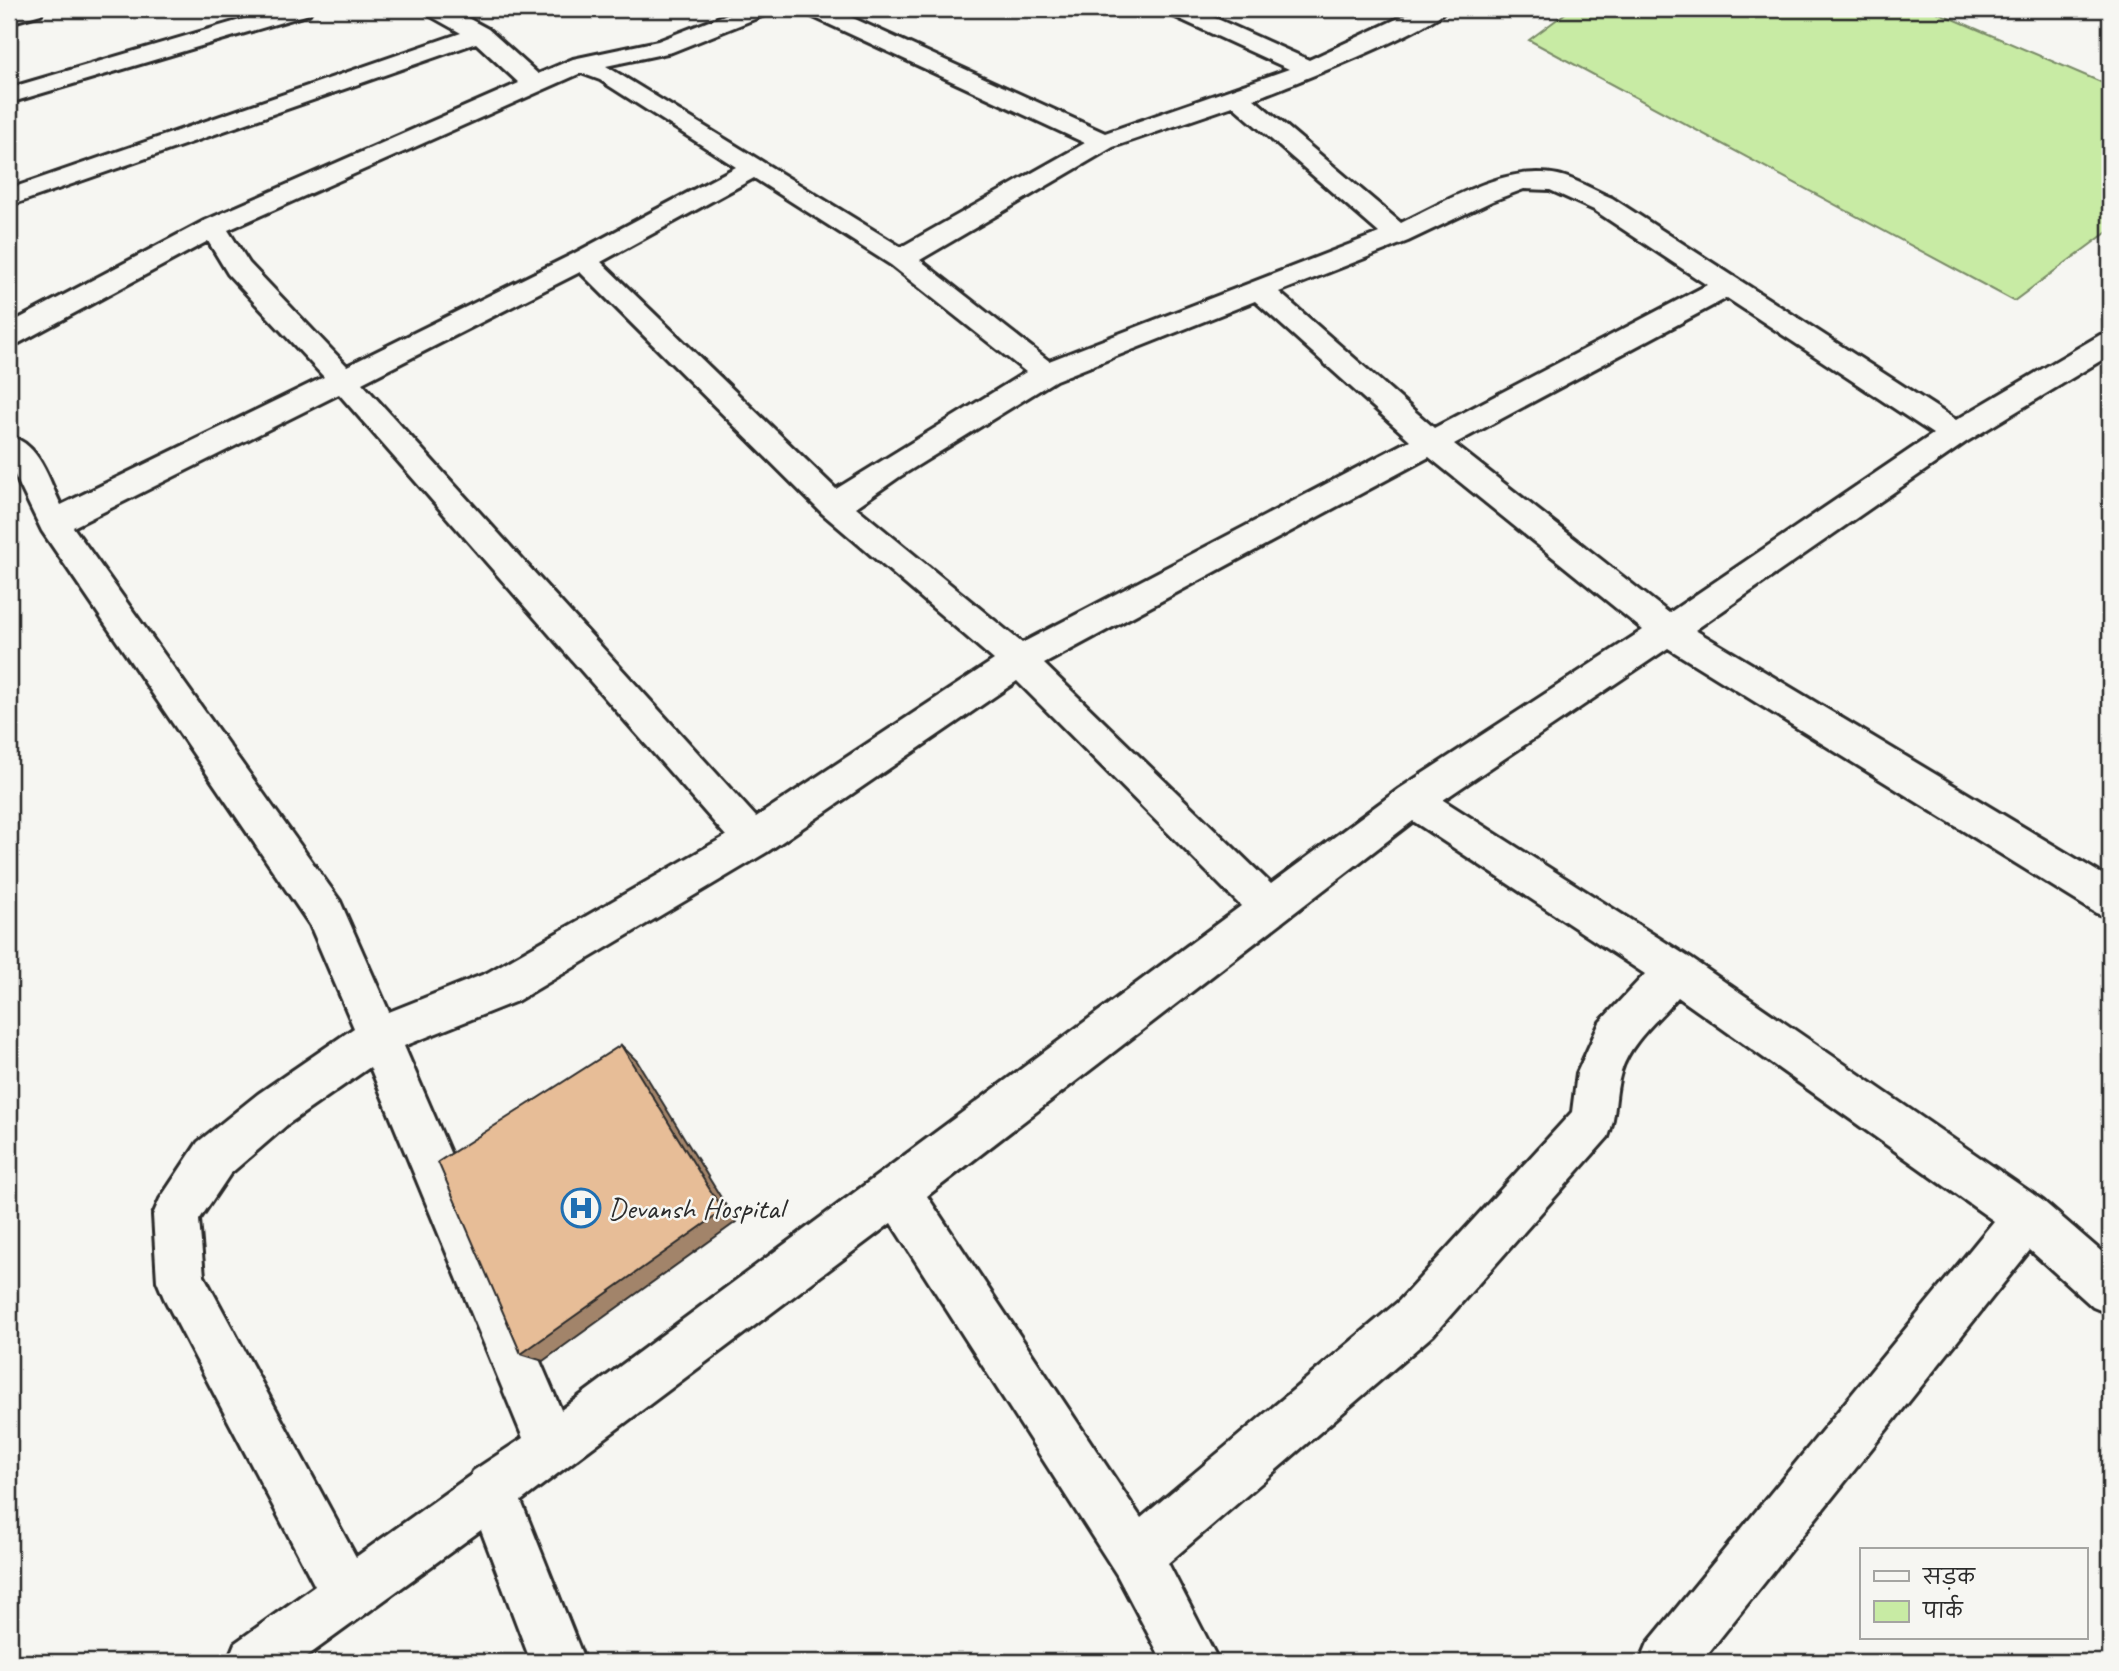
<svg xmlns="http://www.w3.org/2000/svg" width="2119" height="1671" viewBox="0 0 2119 1671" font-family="Caveat,'Playpen Sans Deva',sans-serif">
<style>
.green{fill:#c8eba4;stroke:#7a8b68;stroke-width:2}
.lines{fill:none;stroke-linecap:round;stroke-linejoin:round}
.minor-casing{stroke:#2b2b2b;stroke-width:6}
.minor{fill:#f6f6f2;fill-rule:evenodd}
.shaded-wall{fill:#a2846a;stroke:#2b2b2b;stroke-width:2}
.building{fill:#e7bd97;stroke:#2b2b2b;stroke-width:2}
.labels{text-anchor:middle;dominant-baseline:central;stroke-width:5;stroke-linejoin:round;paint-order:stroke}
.poi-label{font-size:30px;fill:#2b2b2b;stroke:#f6f6f2;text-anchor:start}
</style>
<rect width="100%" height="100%" fill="#f6f6f2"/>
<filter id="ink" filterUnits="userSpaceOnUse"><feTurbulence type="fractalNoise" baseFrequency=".0143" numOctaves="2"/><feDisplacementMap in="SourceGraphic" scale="14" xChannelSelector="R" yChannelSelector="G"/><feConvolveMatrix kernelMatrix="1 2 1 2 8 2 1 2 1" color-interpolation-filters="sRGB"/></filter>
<g filter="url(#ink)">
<path class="green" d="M1571,9H1930L2110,86V230L2014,301L1529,40Z"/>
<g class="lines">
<defs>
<path id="minor" d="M9,9H44L41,14L9,23Z
M278,9H312L309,14L9,103V88Z
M424,9H451L488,29L538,74L573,59L658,41L740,9H770L767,14L672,52L606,66L901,247L1085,143L807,14L804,9H833L1105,133L1289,69L1169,14L1166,9H1195L1309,60L1418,9H1446C1433,30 1285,87 1254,99L1401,223C1448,201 1504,164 1558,175C1576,179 1595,191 1612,198L1956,420L2100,335L2110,333V355L1966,442L1695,630L2110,879V918L2096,913L1668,648L1443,800L1690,958L2043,1201L2110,1259V1314L2093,1307L2030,1250L1701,1662H1640L1648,1643L1994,1221L1678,997C1658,1020 1630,1042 1621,1072C1614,1094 1617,1116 1608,1137L1433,1335L1168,1563L1219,1662H1163L1117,1575L891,1223L521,1501L585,1662H531L481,1530L299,1662H227L235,1643L315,1586L164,1298L157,1281L153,1215L160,1199L198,1142L258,1094L354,1028L310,925L42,531L9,463V436C40,444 48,479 61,505L324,377L228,274L208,241L19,343L9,345V324L204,221L519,83L476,43L9,206V189L461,33L427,14ZM581,73L600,80L736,167L573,254L347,366L249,263L228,230ZM1233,106L1379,233L1049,361L920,260L1113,147ZM754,178L891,265L1026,372L836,489L601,262ZM1524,189L1550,190L1594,210L1707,285L1434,428L1279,292L1408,241L1492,201ZM580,272L823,514L994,660L756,817L362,383ZM1727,298L1933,434L1669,613L1454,444ZM1255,301L1410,440L1022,643L856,507L899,477L1056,380ZM339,394L726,836L487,973L389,1012L340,901L73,527ZM1429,457L1643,630L1399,789L1271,884L1044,664ZM1017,681L1241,906L561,1410L404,1046L517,1001L767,852ZM1413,821L1645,974L1600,1022L1577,1073L1572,1112L1399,1301L1141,1518L927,1196ZM370,1067L523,1438L473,1471L471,1475L356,1557L204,1276L199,1220L230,1174L288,1124Z"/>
</defs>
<use href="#minor" class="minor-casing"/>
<use href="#minor" class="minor"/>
</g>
<path class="shaded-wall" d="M621,1045L637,1061L736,1222L543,1361L521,1354Z"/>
<path class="building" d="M621,1045L723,1211L521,1354L438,1162Z"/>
</g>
<defs>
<symbol id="hospital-ring" viewBox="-11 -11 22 22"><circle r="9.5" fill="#f6f6f2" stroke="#1f6fb2" stroke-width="1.5"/><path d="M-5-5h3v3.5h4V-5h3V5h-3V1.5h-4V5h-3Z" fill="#1f6fb2"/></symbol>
</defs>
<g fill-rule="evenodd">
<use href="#hospital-ring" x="559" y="1186" width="44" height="44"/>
</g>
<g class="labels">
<g class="poi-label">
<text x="608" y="1208">Devansh Hospital</text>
</g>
</g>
<rect width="2119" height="1671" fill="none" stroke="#f6f6f2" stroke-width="35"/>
<rect x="18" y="18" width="2084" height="1636" fill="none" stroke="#2b2b2b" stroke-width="2.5" filter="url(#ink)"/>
<rect x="1860" y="1548" width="228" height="91" fill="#f6f6f2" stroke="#a5a5a2" stroke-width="2"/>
<rect x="1874" y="1571" width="35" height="10" fill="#f6f6f2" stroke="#a5a5a2" stroke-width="2"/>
<text x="1923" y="1584" font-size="21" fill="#2b2b2b">सड़क</text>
<rect x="1874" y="1601" width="35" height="21" fill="#c8eba4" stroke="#a5a5a2" stroke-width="2"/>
<text x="1923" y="1618" font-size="21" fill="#2b2b2b">पार्क</text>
</svg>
